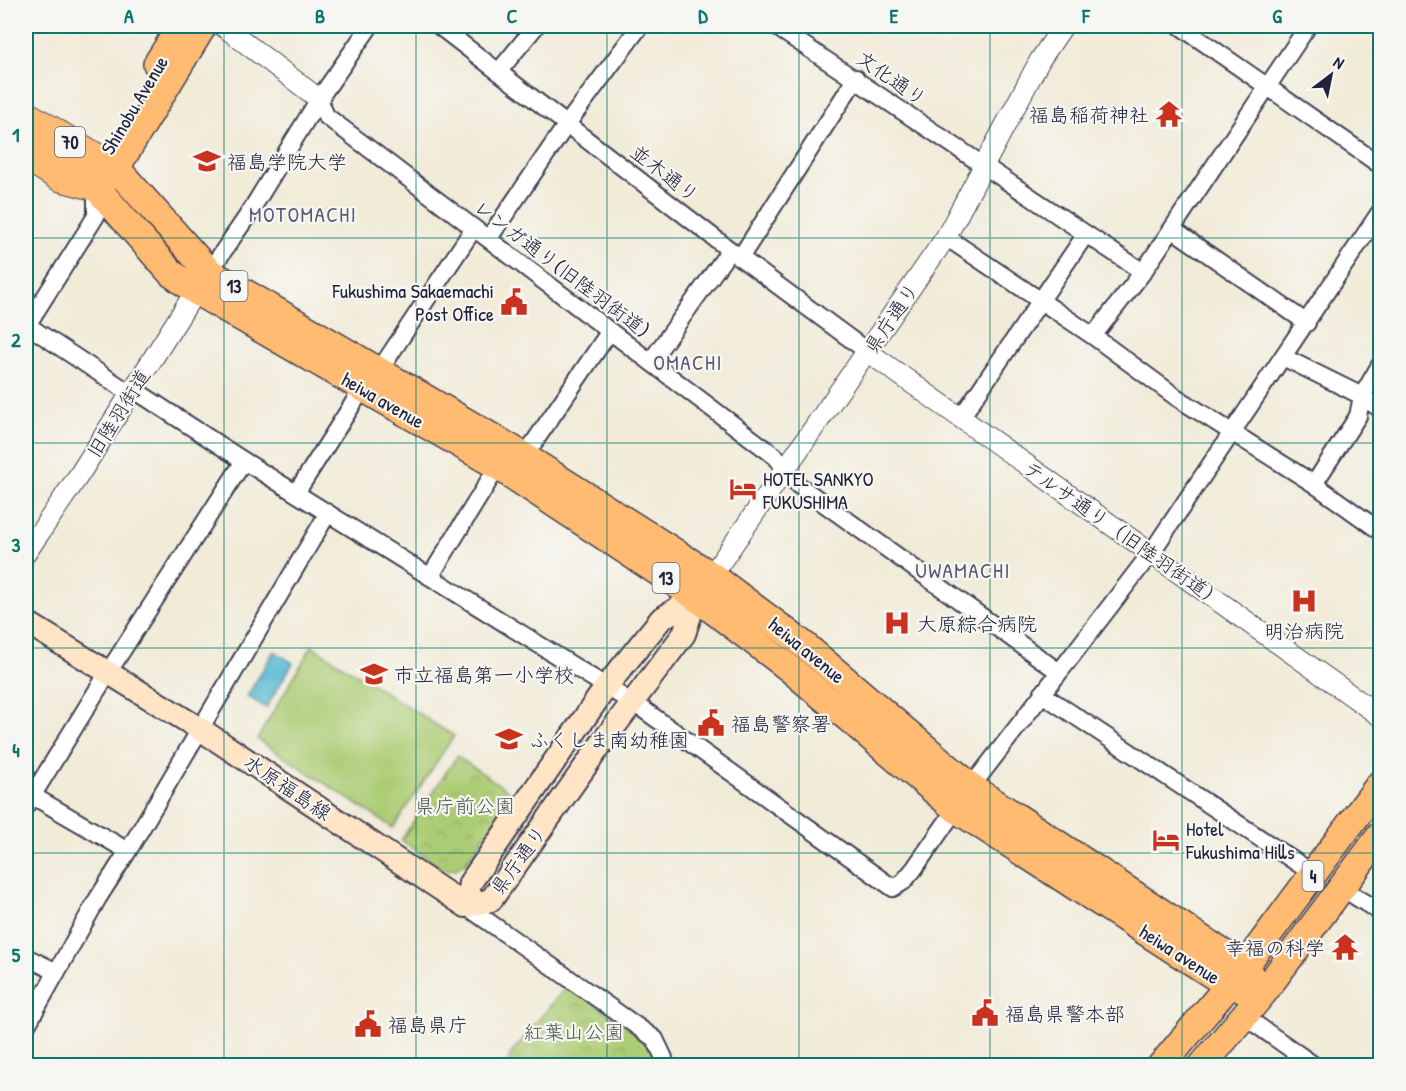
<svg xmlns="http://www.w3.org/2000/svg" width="1406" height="1091" viewBox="0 0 1406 1091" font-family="'Patrick Hand','Klee One',sans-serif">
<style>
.green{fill:#accc73;stroke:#677757;stroke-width:1.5}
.park{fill:url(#park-crowns);stroke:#677757;stroke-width:1.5}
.water{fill:#54b9d2;stroke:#3b6e86;stroke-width:1.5}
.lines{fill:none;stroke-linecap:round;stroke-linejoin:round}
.minor-casing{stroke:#414053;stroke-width:20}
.tertiary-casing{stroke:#414053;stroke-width:22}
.secondary-casing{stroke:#414053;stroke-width:26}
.primary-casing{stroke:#414053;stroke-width:28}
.trunk-casing{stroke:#414053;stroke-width:30}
.minor{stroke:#fff;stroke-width:16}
.tertiary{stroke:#fff;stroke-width:20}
.secondary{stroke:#ffe4c6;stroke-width:22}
.primary{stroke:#ffbb71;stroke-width:26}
.trunk{stroke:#ffbb71;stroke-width:27}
.grid{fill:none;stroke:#0f766e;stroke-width:1.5;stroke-opacity:0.55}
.labels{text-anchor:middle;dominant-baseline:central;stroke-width:4.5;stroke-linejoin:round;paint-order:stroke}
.shield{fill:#f6f6f2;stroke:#626272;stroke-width:1.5}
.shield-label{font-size:18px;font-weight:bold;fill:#22223b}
.street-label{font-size:20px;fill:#22223b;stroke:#f6f6f2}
.poi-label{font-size:20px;fill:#22223b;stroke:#f6f6f2;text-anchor:start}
.park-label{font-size:20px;fill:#4b554c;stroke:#f6f6f2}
.neighbourhood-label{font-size:21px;letter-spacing:1.5px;fill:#5b5779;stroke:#f6f6f2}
.neatline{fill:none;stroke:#0f766e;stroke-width:2}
.grid-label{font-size:20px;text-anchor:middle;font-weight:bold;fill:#0f766e}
</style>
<defs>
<pattern id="park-crowns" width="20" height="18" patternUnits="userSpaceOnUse" patternTransform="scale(1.5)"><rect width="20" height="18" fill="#accc73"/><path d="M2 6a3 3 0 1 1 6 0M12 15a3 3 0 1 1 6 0" fill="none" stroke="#94af64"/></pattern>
</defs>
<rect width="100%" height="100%" fill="#f6f6f2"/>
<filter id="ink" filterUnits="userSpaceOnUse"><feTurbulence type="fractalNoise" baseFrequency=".0167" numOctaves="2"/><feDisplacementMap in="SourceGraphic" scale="12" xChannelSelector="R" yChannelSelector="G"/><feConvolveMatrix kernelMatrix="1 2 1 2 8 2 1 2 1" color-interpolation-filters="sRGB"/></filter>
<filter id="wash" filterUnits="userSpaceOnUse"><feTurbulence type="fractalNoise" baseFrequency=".008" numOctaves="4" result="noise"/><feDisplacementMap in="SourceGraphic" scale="24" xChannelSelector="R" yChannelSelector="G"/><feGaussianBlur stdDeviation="1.35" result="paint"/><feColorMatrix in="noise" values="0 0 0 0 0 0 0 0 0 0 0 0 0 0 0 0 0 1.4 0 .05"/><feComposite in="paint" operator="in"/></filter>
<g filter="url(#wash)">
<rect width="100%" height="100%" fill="#f1ebd8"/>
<path class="green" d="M312,646L454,736L393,828L257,739Z"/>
<path class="park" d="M457,756L513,794L465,864L455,869L444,870L401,840Z
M568,984L649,1043L657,1060V1066H507L510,1055Z"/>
<path class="water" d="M274,651L293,663L266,708L247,696Z"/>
</g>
<g filter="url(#ink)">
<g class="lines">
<defs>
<path id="minor" d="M439,26L730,250L868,352
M775,26L1086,234L960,419
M1180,26L1380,165
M499,71L536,26
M319,99L326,116L776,457L798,485L1059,672
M1172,229L1307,323
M1086,234L1143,272
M946,237L1093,336L1176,397L1314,484L1380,531
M489,238L567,124L640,26
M740,258L856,78
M209,272L248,215L319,99L370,26
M27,325L131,394
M26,327L96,216V187
M1093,336L1143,272L1308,26
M1283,357L1362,396L1380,409
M651,361L730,250
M379,371L474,228
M133,389L244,461L644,710L893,888L903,882L914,869L971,787L1151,553L1380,212
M524,457L610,331
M1314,484L1358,416L1362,396L1380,365
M296,493L363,388
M430,577L498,466
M1042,694L1314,874
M26,792L128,851
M26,806L109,671L244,461
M1342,888L1380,912
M466,906L655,1039L664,1058V1066
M26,957L57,972
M1244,1016L1315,1066
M26,1027L98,898L128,851L328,513"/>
<path id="tertiary" d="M223,26L319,99
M868,352L1380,716
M26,553L79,475L202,281
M705,585L946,237L1040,60L1063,26"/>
<path id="secondary" d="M26,622L200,729L466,906
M466,906L491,900L604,740L684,634L696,597
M466,906L470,883L606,687L661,619L696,597"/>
<path id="primary" d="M26,114L116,168
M26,136L69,163L96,187
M26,157L59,178L93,187"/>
<path id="trunk" d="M157,64L181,26
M116,168L209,272L512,449L712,576L804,645L971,787L1244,967L1263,993
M104,180L116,168L203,26
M96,187L171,273L196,291L498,466L696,597L789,668L956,809L1228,985L1263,993
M1161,1066L1244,967L1380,784
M1202,1066L1263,993L1380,836"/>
</defs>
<use href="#minor" class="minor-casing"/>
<use href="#tertiary" class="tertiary-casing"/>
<use href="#secondary" class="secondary-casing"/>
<use href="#primary" class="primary-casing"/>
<use href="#trunk" class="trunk-casing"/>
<use href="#minor" class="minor"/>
<use href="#tertiary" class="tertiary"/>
<use href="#secondary" class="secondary"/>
<use href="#primary" class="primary"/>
<use href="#trunk" class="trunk"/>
</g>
</g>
<path class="grid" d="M224,26V1066M416,26V1066M607,26V1066M799,26V1066M990,26V1066M1182,26V1066M26,238H1380M26,443H1380M26,648H1380M26,853H1380"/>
<defs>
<symbol id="temple-bare" viewBox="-9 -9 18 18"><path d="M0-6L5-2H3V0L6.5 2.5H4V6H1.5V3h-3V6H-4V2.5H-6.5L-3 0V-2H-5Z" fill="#c8321e" stroke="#f6f6f2" stroke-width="2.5" paint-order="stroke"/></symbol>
<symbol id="university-bare" viewBox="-9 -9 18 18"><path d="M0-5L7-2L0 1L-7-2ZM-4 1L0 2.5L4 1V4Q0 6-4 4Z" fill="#c8321e" stroke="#f6f6f2" stroke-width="2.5" paint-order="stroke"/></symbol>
<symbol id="civic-bare" viewBox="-9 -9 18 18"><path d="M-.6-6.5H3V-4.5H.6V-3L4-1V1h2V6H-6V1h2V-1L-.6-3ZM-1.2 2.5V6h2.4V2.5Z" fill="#c8321e" stroke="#f6f6f2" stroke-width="2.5" paint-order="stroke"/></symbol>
<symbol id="hotel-bare" viewBox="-9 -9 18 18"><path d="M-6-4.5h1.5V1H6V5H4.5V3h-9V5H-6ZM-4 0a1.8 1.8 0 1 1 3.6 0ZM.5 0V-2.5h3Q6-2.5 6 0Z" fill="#c8321e" stroke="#f6f6f2" stroke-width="2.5" paint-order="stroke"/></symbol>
<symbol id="hospital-bare" viewBox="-9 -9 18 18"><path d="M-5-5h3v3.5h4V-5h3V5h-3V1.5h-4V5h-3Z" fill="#c8321e" stroke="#f6f6f2" stroke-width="2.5" paint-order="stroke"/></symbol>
<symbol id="school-bare" viewBox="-9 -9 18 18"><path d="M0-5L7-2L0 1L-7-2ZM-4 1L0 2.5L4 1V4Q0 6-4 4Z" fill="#c8321e" stroke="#f6f6f2" stroke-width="2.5" paint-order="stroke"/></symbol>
</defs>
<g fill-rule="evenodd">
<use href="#temple-bare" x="1150" y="95" width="38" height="38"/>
<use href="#university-bare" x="188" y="142" width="38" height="38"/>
<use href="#civic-bare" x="495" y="283" width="38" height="38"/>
<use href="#hotel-bare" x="724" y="470" width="38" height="38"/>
<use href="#hospital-bare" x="1285" y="582" width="38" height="38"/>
<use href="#hospital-bare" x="878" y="604" width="38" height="38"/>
<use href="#school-bare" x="355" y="655" width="38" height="38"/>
<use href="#civic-bare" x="692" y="704" width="38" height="38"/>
<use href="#school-bare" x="490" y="720" width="38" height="38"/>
<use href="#hotel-bare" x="1147" y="821" width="38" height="38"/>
<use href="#temple-bare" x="1326" y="928" width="38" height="38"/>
<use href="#civic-bare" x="966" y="994" width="38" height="38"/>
<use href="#civic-bare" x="349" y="1005" width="38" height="38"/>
</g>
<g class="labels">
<g class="shield">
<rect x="55" y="127" width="30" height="30" rx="4.5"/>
<rect x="220.5" y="271" width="27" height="30" rx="4.5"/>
<rect x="652.5" y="563" width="27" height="30" rx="4.5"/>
<rect x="1302.5" y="861" width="21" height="30" rx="4.5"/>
</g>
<g class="shield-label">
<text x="70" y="142">70</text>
<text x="234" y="286">13</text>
<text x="666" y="578">13</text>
<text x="1313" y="876">4</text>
</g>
<g class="street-label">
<text transform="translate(892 78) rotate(35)">文化通り</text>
<text transform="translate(134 105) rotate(-59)">Shinobu Avenue</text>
<text transform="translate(665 173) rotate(38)">並木通り</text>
<text transform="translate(562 268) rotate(37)">レンガ通り(旧陸羽街道)</text>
<text transform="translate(891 318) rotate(-56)">県庁通り</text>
<text transform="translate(383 400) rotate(30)">heiwa avenue</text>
<text transform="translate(118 413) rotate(-58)">旧陸羽街道</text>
<text transform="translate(1124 534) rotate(35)">テルサ通り（旧陸羽街道）</text>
<text transform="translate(807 650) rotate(39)">heiwa avenue</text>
<text transform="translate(288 787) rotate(34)">水原福島線</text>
<text transform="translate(518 860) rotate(-54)">県庁通り</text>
<text transform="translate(1180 954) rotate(33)">heiwa avenue</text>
</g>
<g class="poi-label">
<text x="1149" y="114" text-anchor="end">福島稲荷神社</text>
<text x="227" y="161">福島学院大学</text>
<text x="494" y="290" text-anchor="end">Fukushima Sakaemachi<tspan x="494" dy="23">Post Office</tspan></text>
<text x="763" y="478">HOTEL SANKYO<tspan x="763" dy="23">FUKUSHIMA</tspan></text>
<text x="917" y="623">大原綜合病院</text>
<text x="1304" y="630" text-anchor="middle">明治病院</text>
<text x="394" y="674">市立福島第一小学校</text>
<text x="731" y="723">福島警察署</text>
<text x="529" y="739">ふくしま南幼稚園</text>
<text x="1186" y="828">Hotel<tspan x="1186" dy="23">Fukushima Hills</tspan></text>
<text x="1325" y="947" text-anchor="end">幸福の科学</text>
<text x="1005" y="1013">福島県警本部</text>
<text x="388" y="1024">福島県庁</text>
</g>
<g class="park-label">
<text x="465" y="805">県庁前公園</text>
<text x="574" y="1031">紅葉山公園</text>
</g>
<g class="neighbourhood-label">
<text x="303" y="214">MOTOMACHI</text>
<text x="688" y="362">OMACHI</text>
<text x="963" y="570">UWAMACHI</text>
</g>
</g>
<rect width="1406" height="1091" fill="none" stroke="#f6f6f2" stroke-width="66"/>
<g transform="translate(1331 75) rotate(32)" stroke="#f6f6f2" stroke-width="4.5" paint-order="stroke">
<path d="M0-4.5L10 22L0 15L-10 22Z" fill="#22223b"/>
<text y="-9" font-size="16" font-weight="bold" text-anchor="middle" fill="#22223b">N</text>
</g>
<rect x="33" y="33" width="1340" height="1025" class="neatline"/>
<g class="grid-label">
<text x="129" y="23">A</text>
<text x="320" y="23">B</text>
<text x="512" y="23">C</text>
<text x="703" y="23">D</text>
<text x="894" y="23">E</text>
<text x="1086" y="23">F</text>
<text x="1277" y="23">G</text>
<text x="16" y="142">1</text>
<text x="16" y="347">2</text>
<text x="16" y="552">3</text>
<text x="16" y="757">4</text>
<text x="16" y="962">5</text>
</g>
</svg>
